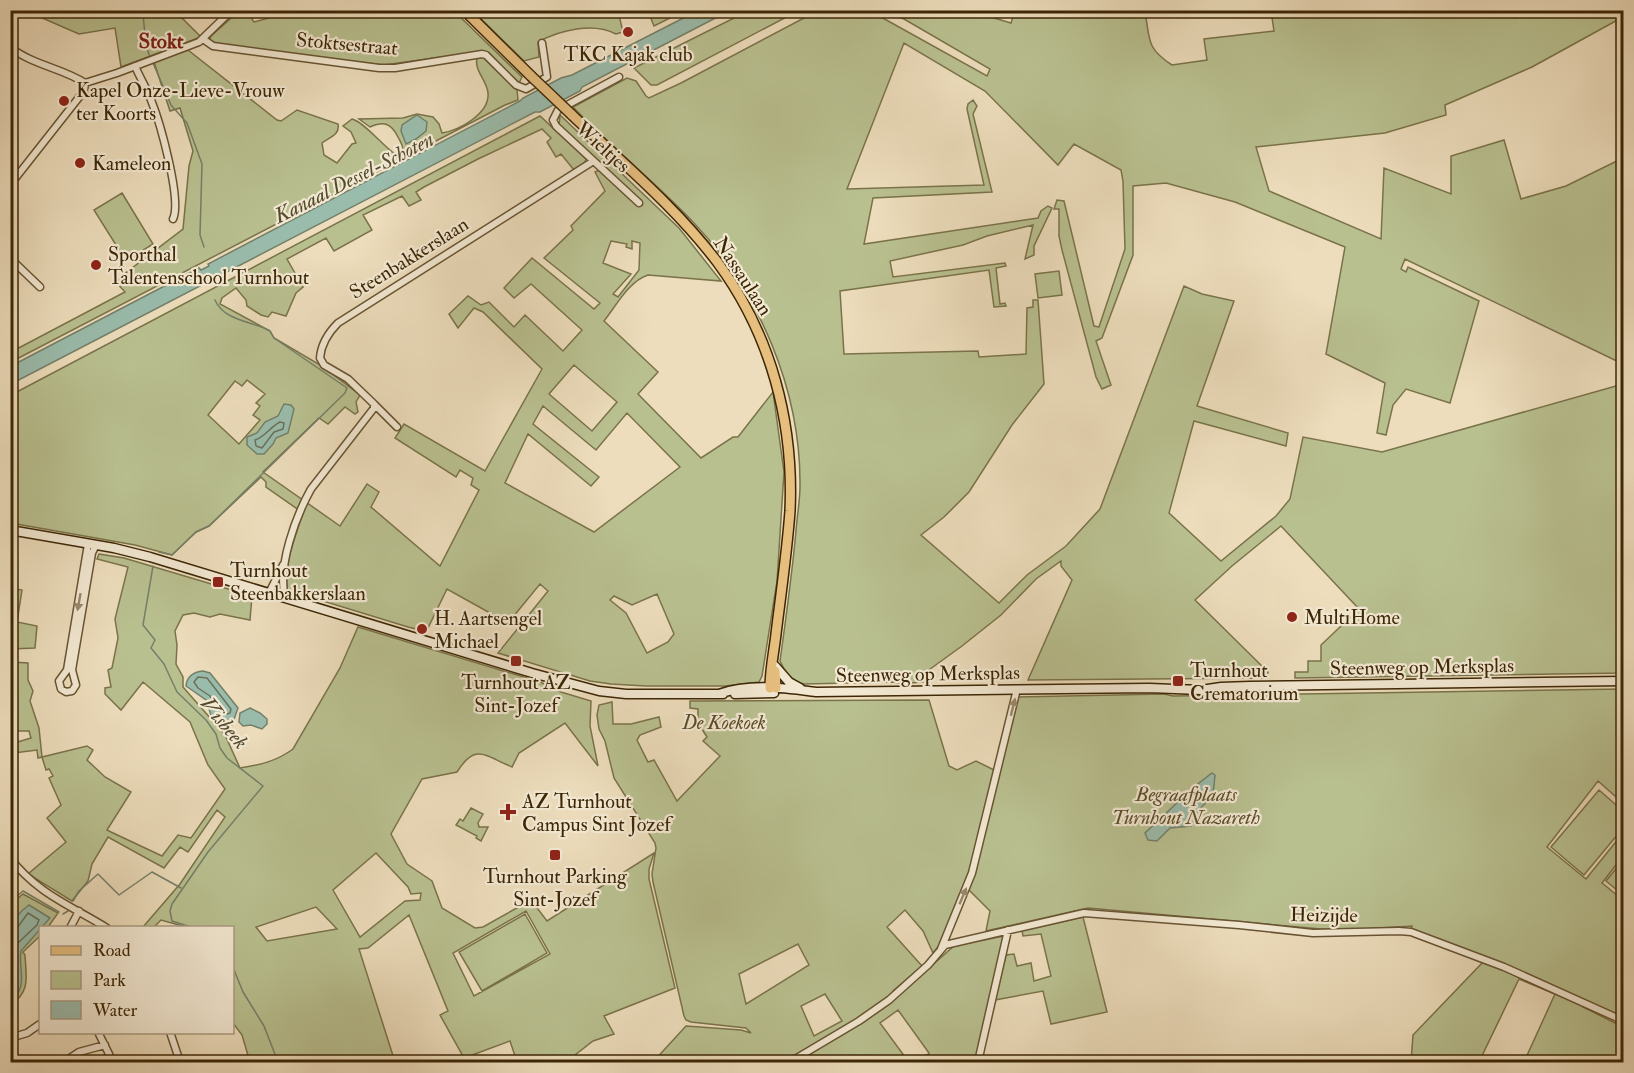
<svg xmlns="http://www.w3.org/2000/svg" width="1634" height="1073" viewBox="0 0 1634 1073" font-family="'IM FELL Double Pica',serif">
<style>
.green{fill:#b9c090;stroke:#7a734a;stroke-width:1.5;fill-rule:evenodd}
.water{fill:#9abcac;stroke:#748069;stroke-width:1.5}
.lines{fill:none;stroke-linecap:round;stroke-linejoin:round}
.shore{stroke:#6b7158;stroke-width:1.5}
.stream{stroke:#748069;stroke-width:1.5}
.street-casing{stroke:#685433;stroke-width:9}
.secondary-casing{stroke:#3c2605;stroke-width:11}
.primary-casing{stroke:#3c2605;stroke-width:12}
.street{stroke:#f3e9d3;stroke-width:6}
.secondary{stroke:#f3e9d3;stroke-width:8}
.primary{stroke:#e6be7e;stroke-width:9}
.primary-bridge-casing{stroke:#3c2605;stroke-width:12;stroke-linecap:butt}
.primary-bridge{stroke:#e6be7e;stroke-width:9}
.oneway{fill:#98886c}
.poi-dot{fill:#8f2418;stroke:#f3e9d3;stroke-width:2}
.labels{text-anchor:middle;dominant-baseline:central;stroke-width:4.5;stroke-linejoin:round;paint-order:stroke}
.street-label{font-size:20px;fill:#3c2605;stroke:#f3e9d3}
.poi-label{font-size:20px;fill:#3c2605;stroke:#f3e9d3;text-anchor:start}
.park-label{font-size:20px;font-style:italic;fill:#5b4c28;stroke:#f3e9d3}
.neighbourhood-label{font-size:21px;font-weight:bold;fill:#7a1f14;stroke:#f3e9d3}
.water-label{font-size:21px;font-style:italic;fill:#544c2f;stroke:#f3e9d3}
</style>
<rect width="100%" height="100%" fill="#edddbc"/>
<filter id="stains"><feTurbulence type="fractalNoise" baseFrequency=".00333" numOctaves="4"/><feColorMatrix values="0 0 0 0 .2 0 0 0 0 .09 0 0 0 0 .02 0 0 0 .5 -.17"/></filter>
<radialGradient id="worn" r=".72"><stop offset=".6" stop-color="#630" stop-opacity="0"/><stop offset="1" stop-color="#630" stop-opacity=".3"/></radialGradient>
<path class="green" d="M750,10L801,11L794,13L657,85H651L634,68Z
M1511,10L1514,18L1545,11H1623V17L1532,67L1445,105L1446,115L1385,133L1256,147L1269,191L1381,239L1384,168L1451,194V156L1504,140L1521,199L1566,186L1623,158V364L1405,259L1401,269L1406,272L1408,267L1479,301L1450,403L1406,389L1393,405L1386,435L1377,433L1385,383L1326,354L1345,247L1235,202L1166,183L1133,186V255L1102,338L1096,341L1111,385L1102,389L1096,377L1062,250L1059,236V209H1054L1057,200L1064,201L1094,326L1099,327L1125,249L1123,181L1121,170L1074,144L1058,165L985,91L904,43L847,189L984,185L967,109L968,104L973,100L977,106L973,114L992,192L873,198L864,244L1038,218L1041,211L1048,206L1052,208L1034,246V255L1025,259L1033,225L987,236L963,245L890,261L893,277L1005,263L1006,266L996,268L1000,304L1005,303L1006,306L994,307L989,270L840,291L844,354L978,351L979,357L1026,354L1027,308L1033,307V300H1038L1044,384L1012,425L969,492L944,517L921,535L999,603L1027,575L1066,546L1100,509L1184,286L1202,294L1234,301L1197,406L1288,433L1286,446L1194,421L1169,513L1221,561L1276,516L1290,499L1303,437L1382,452L1623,384V673L1295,678V672H1308V661H1321V645L1359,609L1281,526L1232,566L1195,600L1268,672L1267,678L1028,680L1072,580L1061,566V561L1036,579L1001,615L962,646L922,675L925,682C913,682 906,685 894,682L804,684C793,682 784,671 780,661C786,618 792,575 796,531C797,516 800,501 800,486C801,390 759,292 694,223C655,182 611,147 573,107L627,78L636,81L646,96L649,98L681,83L804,18L833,11H866L881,17L987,76L990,69L904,19L880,11H977V13L1011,23L1015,11H1145C1150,40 1146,48 1172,65L1207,60L1204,39L1274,31L1271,11Z
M26,11H185L180,16L201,37L121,67L115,28L79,34Z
M239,11H246L254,22L295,11H454L522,77L519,83L498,65L490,54L484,51L384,65L221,45L209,41L211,36Z
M473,11H618L623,32L616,34C593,22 560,30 538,42L539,57L524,61Z
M648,11H684L654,26Z
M188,50L277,120L281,121L297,110L338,124C340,135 330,137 322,143L324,155L337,163L352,144L356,143L351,132L343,126L352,119C364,122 382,145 395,154L403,151C403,144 401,143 398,137C391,123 384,121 370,127L359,119L403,118L417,114L433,117L439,124L442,133C459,130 490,114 488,93C487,80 474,71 477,58L483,57L517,90L518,100L505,105L11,362V352L125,292L115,281L183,229L189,166L193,151L180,108L170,111L154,62Z
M560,115L679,228L721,281L648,275C629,281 616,306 604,321L658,372L638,394L701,458L733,437H738L773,392L784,472L777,581L762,676L759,682L725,686H646L611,684L590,681L498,653L548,591L540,584L508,623L447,589L426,632L423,631L424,627H421L420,630L408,627L287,590C284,564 295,537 303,513L266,487V482L261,477L209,526L196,532L172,555L135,545L11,523V395L540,116L586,159L585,163L574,170L561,154L556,157L547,142L551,138L542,129L478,159L424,187L416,192L421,200L409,206L402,196L363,215L372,230L334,251L326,238L287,259L303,287L296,293L286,316L272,312L268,317L261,315L247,306L246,300L236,288L222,298L220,304L270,331L274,338L322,366L360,395L356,402L358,412L355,414L345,407L328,424L319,418L263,472L340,526L367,484L379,492L371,507L440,566L479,490L471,485L473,478L460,470L456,477L395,438L404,424L485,471L542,369L483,312L474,308L458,328L449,314L468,296L481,305L489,302L514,327L525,315L563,351L582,330L531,284L514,298L504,288L532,258L594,309L600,303L544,258L573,230L571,226L605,191L595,172L600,170L636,203L643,205L559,126ZM611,241L627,244L626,247L632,249V241L640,243L639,270L618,297L613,294L631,274L603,263ZM574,365L617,402L592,431L549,394ZM247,380L265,394L256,403L260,406L253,415L260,420L239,444L208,415L235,381L242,386ZM543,406L596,450L627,413L680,467L594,532L505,483L528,434L591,486L599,477L533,424ZM657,594L674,634L668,642L647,653L626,613L610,600L614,596L632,605Z
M122,193L153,244L126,261L94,210Z
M1059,271L1062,295L1038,298L1035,274Z
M99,554L124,558L252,596L250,620L220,614L210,617L194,613L183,615L175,631L177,645L176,664L183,677V687L225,735L240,768C260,765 277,761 293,749L340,668L358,627L540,682L561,692L591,701L590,726L598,766L565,723L519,753L512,767C485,756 476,742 457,772L422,779L391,834L407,864L432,881L442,908L475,928L483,927L531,900L547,921L654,853L649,869V879L675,988L604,1016L614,1034L593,1041L566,1062H517L510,1041L464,1058L440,1015L448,1011L409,915L368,948L359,949L395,1062H250L242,1035L233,1023L232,928L186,927L161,920L154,927H143L180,884L225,817L217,810L188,852L180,847L164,868L108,837L92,864L88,881L72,901L28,874L66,842L47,818L61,805L49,778L53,776L49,769L46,770L42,757L38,758L37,750L14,753L11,744L31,738L29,731H11L10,659L12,662L28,663V680L33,691L30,701L39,728L42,757L87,746L93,750L87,760L105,777L131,792L107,830L111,832L162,856L178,835L191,838L225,789L208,765L190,722L143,682L121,710L105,694V688L111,687L108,670L112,668L118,638L115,619L128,567L97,559ZM376,853L408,887L411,894L421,893L420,900L405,901L360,937L333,890ZM316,907L337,929L267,941L256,927ZM526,911L550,954L474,996L453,953Z
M11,574L14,575L11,588L22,590L17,622L37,626L35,648L11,649Z
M1623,689V803L1598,781L1547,847L1586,879L1623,833V856L1602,883L1623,900V1019L1585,1003L1583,1007L1623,1027V1062H1524L1555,994L1519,979L1479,1062H1411L1413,1035L1483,962L1468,956L1469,951L1411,930L1412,926L1346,930L1321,929L1088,908L986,931L990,911L968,889L1018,697L1164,694L1173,696Z
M929,700L949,766L957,770L976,761L996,771L970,873L941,943L933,953L923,931L905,910L887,927L922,966L893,991L896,997L954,946L1004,936L976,1062H901L899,1060L895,1062H653L686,1026L741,1030L751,1033L746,1028L691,1022L686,1020L684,1016L653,882L652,874L656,848L655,843L614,778L605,741L599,729L597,715L599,705L612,702L613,724H631L659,717L661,727L640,735L637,740L648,762L654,760L677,801L720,756L703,741L707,737L698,723V709L690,708V701ZM798,944L809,965L746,1004L739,974ZM825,994L842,1021L814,1036L801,1006ZM898,1010L929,1053V1054L908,1061L880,1023Z
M1599,790L1623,811V828L1584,875L1551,847Z
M471,808L483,814L478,823L479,827H488L481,841L476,838L477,836L456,825L460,819L463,821Z
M1623,860V895L1606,881Z
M23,894L58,913L48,927L40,928V936L23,952L25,955C26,978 31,990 11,1005L10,905Z
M525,914L547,953L482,991L459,952Z
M1083,917L1107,1012L1051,1024L1043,991L995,1000L1006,955L1014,954L1017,966L1031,963L1034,981L1051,976L1041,934L1023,936L1022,931Z"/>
<path class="water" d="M697,11H729L582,87L580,91L540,112H535L11,384V366L199,268L201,270L209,266L208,264L520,101L523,98L561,78L572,75Z
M417,115L427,122L426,131L416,139L406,144L401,131L402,125Z
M284,404L291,405L294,409L288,433L276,438L273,444L264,454H257L247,445V437L257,433L265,422L278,416Z
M203,671L210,673L238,708L232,725L227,724L219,715L212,718L206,700L186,686C187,676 193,672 203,671Z
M250,708L260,713L267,719V724L262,729L251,725L243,726L239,722L240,713Z
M1212,773L1215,775L1213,795L1195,814L1196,821L1190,824L1191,826L1170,828L1157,841L1148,840L1145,833L1179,801L1190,802L1198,794L1194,787Z
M29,905L50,918L21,951C18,968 29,988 11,999V974L17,966V962C12,936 3,924 29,905Z"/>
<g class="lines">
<path class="shore" d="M280,422L284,423L283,429L274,432L262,448L256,446L255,440C265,437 270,427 280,422Z
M198,677L207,678L231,709L230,713L227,714L216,707L210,696L198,688L194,682Z
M10,930L17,928L28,913L39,920L37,925L19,942L10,941"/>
<path class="stream" d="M141,10L143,14L146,46L150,57
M153,63L171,105L187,123L202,164L200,235L204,247
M159,552L172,555L196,532L209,526L345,393L347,388L274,338L270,331C252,321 224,321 215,300
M153,566L143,625L155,640L151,648L164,664L177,692L206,720L216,734L220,748L227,758L263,786L208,852L172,904L170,911L172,921L194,928
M73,901L79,891L98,874L119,895L152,872L181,888
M10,902L23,891L59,912
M63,914L68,911
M232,965L243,992L264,1026L278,1062"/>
<defs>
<path id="street" d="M203,39L213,46L379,68H395L482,54L486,55L516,85L526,89L547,77L542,43
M10,47C32,65 62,68 85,83
M135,66C140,78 147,89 151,100C160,122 182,200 173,219
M619,77L558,110L553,120L556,126L639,203
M85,83L117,73L199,42L232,10
M10,185L84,91L85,83
M10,263H15L40,287
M374,404L397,427
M88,544L67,670L59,681L61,689L66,692L72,691L76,685L72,670L92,553L96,545
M269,593L283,565
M285,598C277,566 296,516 311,489L374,408V404L348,379L324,365L320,358C321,345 329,332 338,323L592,162
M10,858C38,894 70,905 107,928
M70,928L79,911
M941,949L972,873L1017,689
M98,1032L113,1062
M170,1032L180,1062
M10,1038L27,1033L40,1024
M10,1052L18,1062
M64,1062L79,1052L105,1045
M790,1062L859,1021L889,1000L928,965L945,945L1084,913L1239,925L1313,933L1399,931L1411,932L1504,967L1624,1021
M978,1062L1008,930"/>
<path id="secondary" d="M10,530L114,548L150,557L532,673L599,691L626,694H723
M775,666L789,682L800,688
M719,694C750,683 784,688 816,692L1149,688L1201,690L1221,687L1250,686L1624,681
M735,694L774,693"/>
<path id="primary" d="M464,10L531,76
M571,114C620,161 676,207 718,263C771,335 794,422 790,511C787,552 781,593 776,634C774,652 770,669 770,688
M775,671L776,688"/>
</defs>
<use href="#street" class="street-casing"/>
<use href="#secondary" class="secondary-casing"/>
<use href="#primary" class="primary-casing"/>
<use href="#street" class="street"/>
<use href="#secondary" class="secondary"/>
<use href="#primary" class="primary"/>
<defs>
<path id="primary-bridge" d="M531,76L571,114"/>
</defs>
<use href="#primary-bridge" class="primary-bridge-casing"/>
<use href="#primary-bridge" class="primary-bridge"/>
</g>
<defs><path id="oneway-solid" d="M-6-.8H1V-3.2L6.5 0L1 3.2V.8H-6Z" transform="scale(1.5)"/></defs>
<g class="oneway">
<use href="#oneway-solid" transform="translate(79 602) rotate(100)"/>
<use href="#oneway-solid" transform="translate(1013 707) rotate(-76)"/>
<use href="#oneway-solid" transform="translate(963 896) rotate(-67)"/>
</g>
<g class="poi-dot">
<circle cx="628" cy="32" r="6"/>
<circle cx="64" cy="101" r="6"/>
<circle cx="80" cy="163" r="6"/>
<circle cx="96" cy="265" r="6"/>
<rect x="212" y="576" width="12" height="12" rx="3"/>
<circle cx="1292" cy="617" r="6"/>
<circle cx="422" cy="629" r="6"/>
<rect x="510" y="655" width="12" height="12" rx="3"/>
<rect x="1172" y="675" width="12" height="12" rx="3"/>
<path d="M505 803h6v6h6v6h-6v6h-6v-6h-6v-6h6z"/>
<rect x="549" y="849" width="12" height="12" rx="3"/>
</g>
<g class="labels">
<g class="street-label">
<text transform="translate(347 44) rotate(5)">Stoktsestraat</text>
<text transform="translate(603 147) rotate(42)">Wieltjes</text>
<text transform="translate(409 258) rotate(-32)">Steenbakkerslaan</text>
<text transform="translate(743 276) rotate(57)">Nassaulaan</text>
<text transform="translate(1422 667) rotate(-1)">Steenweg op Merksplas</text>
<text transform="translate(928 674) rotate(-1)">Steenweg op Merksplas</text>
<text transform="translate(1324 915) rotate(1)">Heizijde</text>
</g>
<g class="poi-label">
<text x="628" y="54" text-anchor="middle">TKC Kajak club</text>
<text x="76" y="90">Kapel Onze-Lieve-Vrouw<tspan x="76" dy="23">ter Koorts</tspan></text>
<text x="92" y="163">Kameleon</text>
<text x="108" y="254">Sporthal<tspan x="108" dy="23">Talentenschool Turnhout</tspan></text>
<text x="230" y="570">Turnhout<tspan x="230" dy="23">Steenbakkerslaan</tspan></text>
<text x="1304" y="617">MultiHome</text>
<text x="434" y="618">H. Aartsengel<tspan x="434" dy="23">Michael</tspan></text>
<text x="1190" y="670">Turnhout<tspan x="1190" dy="23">Crematorium</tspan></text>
<text x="516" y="682" text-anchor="middle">Turnhout AZ<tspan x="516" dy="23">Sint-Jozef</tspan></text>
<text x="522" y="801">AZ Turnhout<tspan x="522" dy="23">Campus Sint Jozef</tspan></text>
<text x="555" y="876" text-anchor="middle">Turnhout Parking<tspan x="555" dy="23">Sint-Jozef</tspan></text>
</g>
<g class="park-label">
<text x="724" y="722">De Koekoek</text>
<text x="1186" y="794">Begraafplaats<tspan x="1186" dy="23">Turnhout Nazareth</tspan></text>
</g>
<g class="neighbourhood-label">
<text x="161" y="41">Stokt</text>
</g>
<g class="water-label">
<text transform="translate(354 178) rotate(-27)">Kanaal Dessel-Schoten</text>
<text transform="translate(224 723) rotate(50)">Visbeek</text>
</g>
</g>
<rect width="1634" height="1073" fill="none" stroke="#edddbc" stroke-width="36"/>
<rect x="12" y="12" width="1610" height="1049" fill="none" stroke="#3c2605" stroke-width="3"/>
<rect x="18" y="18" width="1598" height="1037" fill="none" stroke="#3c2605" stroke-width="1.5"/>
<rect x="39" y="926" width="195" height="108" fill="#f3e9d3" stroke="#aa9b81" stroke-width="1.5"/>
<rect x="51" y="946" width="30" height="9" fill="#e6be7e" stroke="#aa9b81" stroke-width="1.5"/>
<text x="93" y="956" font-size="18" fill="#3c2605">Road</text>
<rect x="51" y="971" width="30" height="18" fill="#b9c090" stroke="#aa9b81" stroke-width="1.5"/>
<text x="93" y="986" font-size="18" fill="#3c2605">Park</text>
<rect x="51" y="1001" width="30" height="18" fill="#9abcac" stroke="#aa9b81" stroke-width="1.5"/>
<text x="93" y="1016" font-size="18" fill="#3c2605">Water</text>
<rect width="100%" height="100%" filter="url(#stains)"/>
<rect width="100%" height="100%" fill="url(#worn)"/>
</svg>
